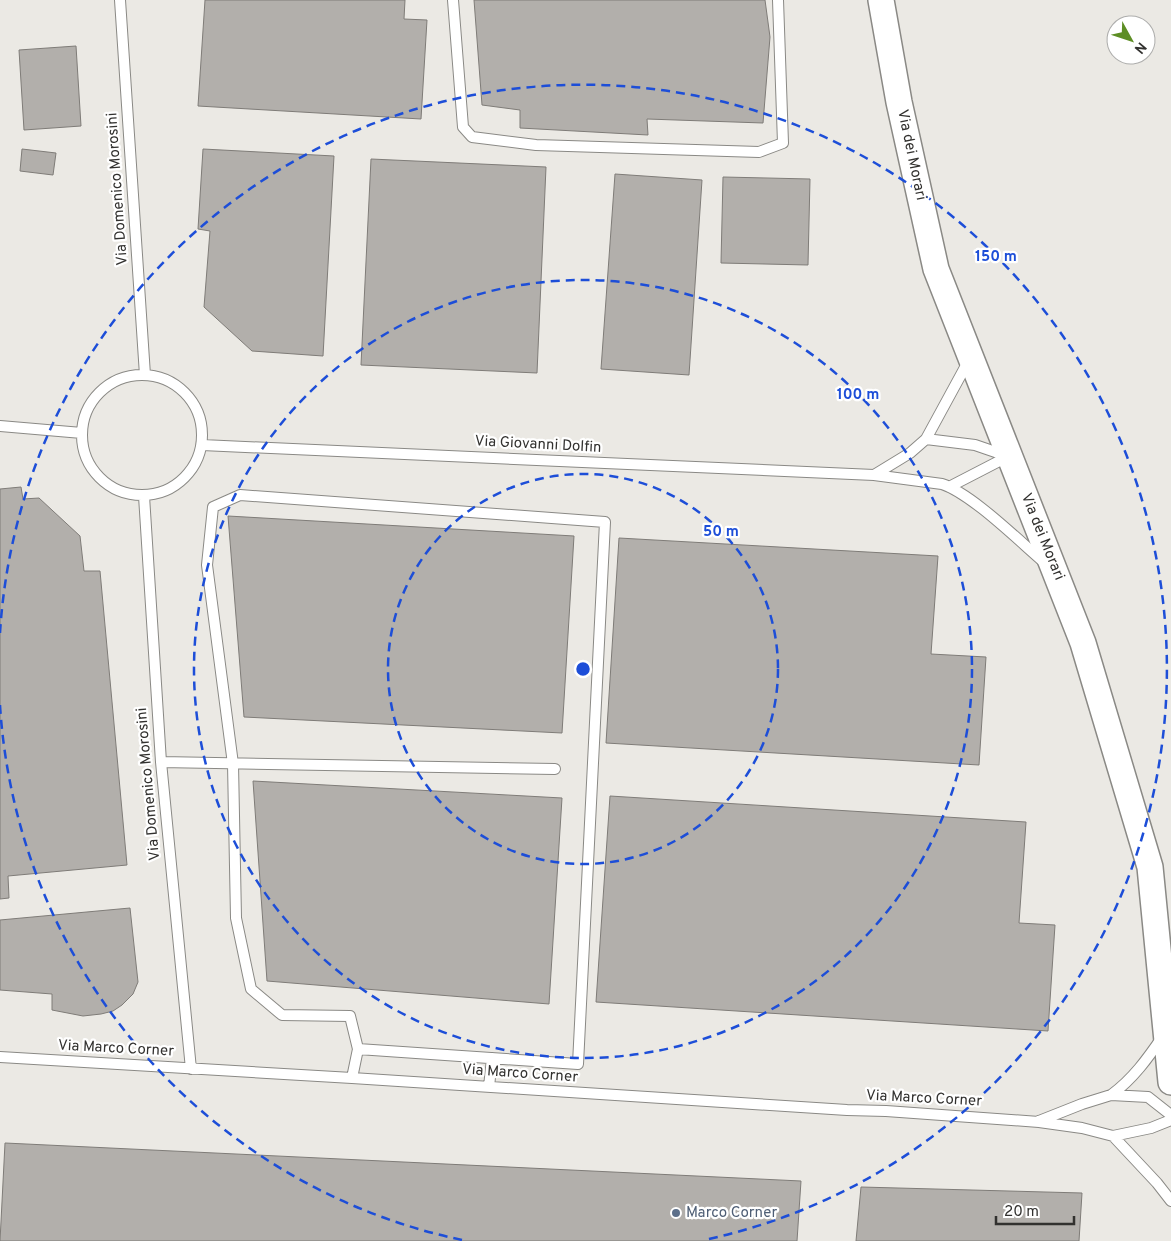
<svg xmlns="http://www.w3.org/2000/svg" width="1171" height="1241" viewBox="0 0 1171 1241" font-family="Overpass,sans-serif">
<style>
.building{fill:#b2afab;stroke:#7f7c78}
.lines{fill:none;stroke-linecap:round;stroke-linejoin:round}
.service-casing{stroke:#8a8985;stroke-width:12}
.tertiary-casing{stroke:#8a8985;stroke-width:28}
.service{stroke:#fff;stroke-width:10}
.tertiary{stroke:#fff;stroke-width:25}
.ring{fill:none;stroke:#1d4ed8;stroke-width:2.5;stroke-dasharray:9 6}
.service-dot{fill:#5c6f8a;stroke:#fff;stroke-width:2}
.labels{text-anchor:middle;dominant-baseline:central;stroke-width:4.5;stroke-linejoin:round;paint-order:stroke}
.street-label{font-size:15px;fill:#32312f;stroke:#fff}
.service-label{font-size:15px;fill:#4e5e75;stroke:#fff;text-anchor:start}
.centre{fill:#1d4ed8;stroke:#fff;stroke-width:2.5}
.ring-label{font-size:15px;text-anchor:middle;font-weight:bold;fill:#1d4ed8;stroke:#fff;stroke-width:4.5;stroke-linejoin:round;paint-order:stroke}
</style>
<rect width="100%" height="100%" fill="#ebe9e4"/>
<path class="building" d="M205,0H405L404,19L427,20L421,119L198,106Z
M474,0H765L770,37L763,123L647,119L648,135L520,128V110L482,105Z
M76,46L81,126L24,130L19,50Z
M22,149L56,153L53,175L20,171Z
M203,149L334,156L323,356L252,351L204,307L210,231L198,229Z
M371,159L546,167L537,373L361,365Z
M615,174L702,180L689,375L601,369Z
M723,177L810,179L808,265L721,263Z
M21,487L23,499L39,498L80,536L84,571H100L127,865L8,876L9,898L0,899V489Z
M228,516L574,536L562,733L244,717Z
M619,538L938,556L931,654L986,657L979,765L606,743Z
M253,781L562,798L549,1004L267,981Z
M610,796L1026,822L1019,923L1055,925L1048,1031L596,1002Z
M130,908L138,982L133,994L122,1005L113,1011L101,1014L83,1016L52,1010V994L0,990V920Z
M5,1143L801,1181L797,1241H0Z
M861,1187L1082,1193L1079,1241H856Z"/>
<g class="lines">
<defs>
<path id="service" d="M120,0L145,375
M453,0L463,127L472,137L536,145L759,152L783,143L778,0
M82 435a60 60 0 1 1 120 0a60 60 0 1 1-120 0Z
M0,426L82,433
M926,439L975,445L1007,456
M202,445L874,475L942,484C972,494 1019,541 1045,563
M874,475L910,453L926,439L969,360
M949,487L1009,456
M240,495L605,522L578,1064L358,1049L350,1016L282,1015L251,989L236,918L233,764L207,565L213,507Z
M144,496L161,762L191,1069
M161,762L555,769
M0,1057L352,1078L847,1110L886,1111L1039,1122L1082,1128L1113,1136L1151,1128L1171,1120
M352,1078L358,1049
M489,1087L492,1058
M1111,1095C1133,1079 1148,1058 1163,1036
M1039,1121L1082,1104L1111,1095L1148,1097L1171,1115
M1113,1136L1157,1183L1171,1201"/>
<path id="tertiary" d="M881,0L899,102L936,269L1083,643L1150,867L1171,1082"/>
</defs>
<use href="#service" class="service-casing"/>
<use href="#tertiary" class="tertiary-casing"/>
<use href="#service" class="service"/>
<use href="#tertiary" class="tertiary"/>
</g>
<g class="ring">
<circle cx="583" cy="669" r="195"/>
<circle cx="583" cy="669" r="389"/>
<path d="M462 1240A584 584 0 0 1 0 705M0 633A584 584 0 1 1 704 1240"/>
</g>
<circle class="service-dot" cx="676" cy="1213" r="5"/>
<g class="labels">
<g class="street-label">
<text transform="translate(911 155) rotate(78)">Via dei Morari</text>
<text transform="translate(118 189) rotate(-94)">Via Domenico Morosini</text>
<text transform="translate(538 445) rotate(3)">Via Giovanni Dolfin</text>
<text transform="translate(1042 537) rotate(68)">Via dei Morari</text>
<text transform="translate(149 784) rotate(-95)">Via Domenico Morosini</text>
<text transform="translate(116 1049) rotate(3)">Via Marco Corner</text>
<text transform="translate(520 1074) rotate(4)">Via Marco Corner</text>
<text transform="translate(924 1099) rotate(3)">Via Marco Corner</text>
</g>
<g class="service-label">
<text x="686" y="1213">Marco Corner</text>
</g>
</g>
<circle cx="583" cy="669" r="8" class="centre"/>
<g class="ring-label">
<text x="996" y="261">150 m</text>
<text x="858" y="399">100 m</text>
<text x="721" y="536">50 m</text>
</g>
<g transform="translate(1131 40) rotate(130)"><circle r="24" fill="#ffffff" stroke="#adadac"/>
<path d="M0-4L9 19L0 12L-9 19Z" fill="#5d8e24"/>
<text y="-8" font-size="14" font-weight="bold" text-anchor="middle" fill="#32312f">N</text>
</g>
<path d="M996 1216v8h78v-8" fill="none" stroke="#32312f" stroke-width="2.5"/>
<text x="1004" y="1216" font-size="15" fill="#32312f" stroke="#ffffff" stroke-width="4" paint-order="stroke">20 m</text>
</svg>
